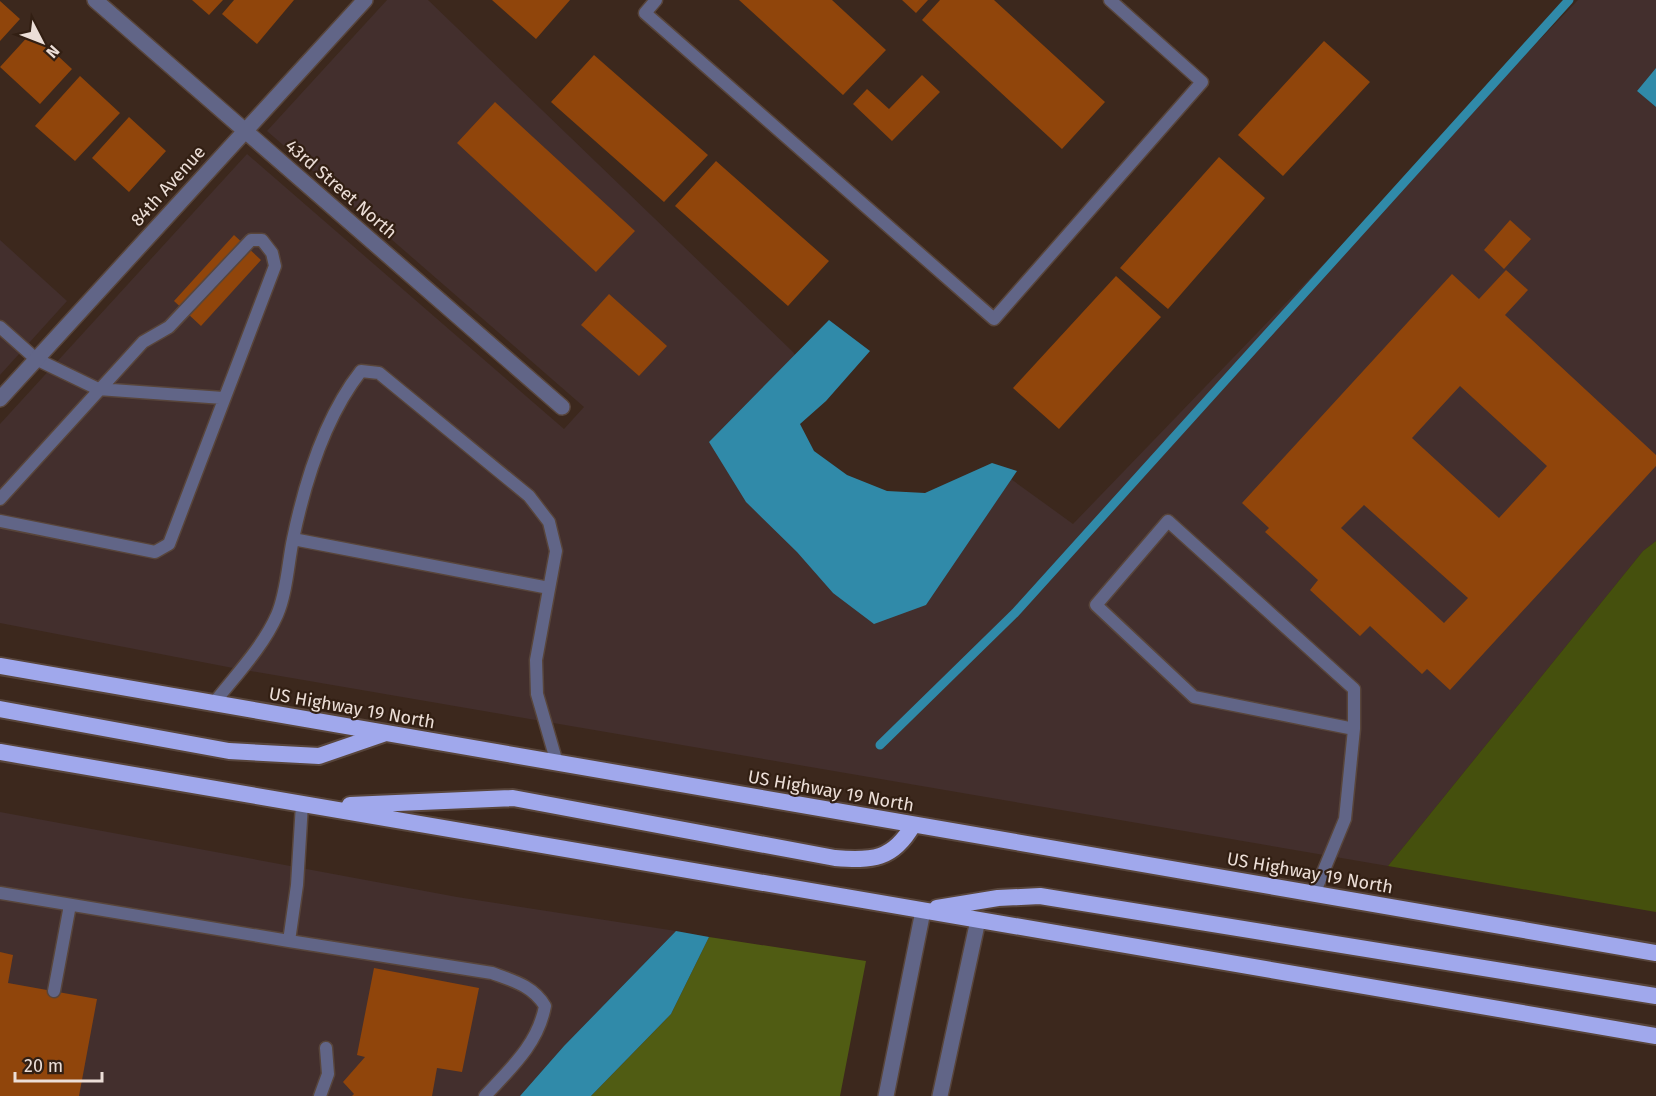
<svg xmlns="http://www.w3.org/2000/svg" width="1656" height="1096" viewBox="0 0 1656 1096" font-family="'Fira Sans',sans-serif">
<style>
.commercial{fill:#432f2d}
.green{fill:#45500d}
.forest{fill:#505c13}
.water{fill:#308aa9}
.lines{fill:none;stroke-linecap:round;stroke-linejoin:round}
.stream{stroke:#308aa9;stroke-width:9}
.building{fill:#90450b;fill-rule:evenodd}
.service-casing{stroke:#58453b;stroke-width:15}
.minor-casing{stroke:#58453b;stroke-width:18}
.tertiary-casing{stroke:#58453b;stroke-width:18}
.trunk-casing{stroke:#58453b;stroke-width:20}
.service{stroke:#616587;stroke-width:12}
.minor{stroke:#616587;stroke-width:15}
.tertiary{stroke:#616587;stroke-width:15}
.trunk{stroke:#a0a8ec;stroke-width:16}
.labels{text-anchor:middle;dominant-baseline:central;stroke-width:4.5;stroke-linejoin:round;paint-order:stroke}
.street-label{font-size:18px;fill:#ecded7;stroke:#321f13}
</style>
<rect width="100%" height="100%" fill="#3c281d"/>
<path class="commercial" d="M387,0H428L793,352L795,355L709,442L833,593L919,607L926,605L1011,479L1073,524L1578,0H1656V68L1637,91L1656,107V541L1643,551L1388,866L233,668L0,623V424L247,154L564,429L584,407L267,131Z
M0,240L67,301L0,375Z
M0,812L457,897L676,931L564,1046L520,1096H0Z"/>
<path class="green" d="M1656,541V912L1388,866L1643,551Z"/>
<path class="forest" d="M709,937L866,961L840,1096H591L671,1014Z"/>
<path class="water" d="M1656,68V107L1637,91Z
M829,320L870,351L826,401L800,424L814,451L847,475L887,491L925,493L992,463L1017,471L926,605L874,624L833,593L797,552L746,502L709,442Z
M676,931L709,937L671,1014L591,1096H520L564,1046Z"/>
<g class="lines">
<path class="stream" d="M880,745L1015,613L1569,0"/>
</g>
<path class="building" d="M192,0H223L209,15Z
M234,0H294L257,44L222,14Z
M492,0H570L536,39Z
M739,0H832L886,50L843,95Z
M902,0H928L916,13Z
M940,0H994L1105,102L1062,149L922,20Z
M0,1L20,19L0,41Z
M32,32L72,69L40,104L0,67Z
M1324,41L1370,82L1283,176L1238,135Z
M594,55L708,155L664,202L551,102Z
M922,75L940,92L892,141L853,104L867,89L889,109Z
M80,76L120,113L75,161L35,126Z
M495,102L635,231L596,272L457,143Z
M129,117L166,151L129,192L92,158Z
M1219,157L1265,198L1168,309L1120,268Z
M716,161L829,261L788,306L675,206Z
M1510,220L1531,239L1504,269L1484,250Z
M234,235L261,260L201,326L174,301Z
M1506,270L1528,290L1505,315L1656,455V466L1450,690L1427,669L1422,674L1370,626L1360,636L1310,590L1318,580L1265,532L1269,528L1242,503L1452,274L1479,299ZM1460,386L1547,466L1499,518L1412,438ZM1364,505L1468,598L1444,623L1341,528Z
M1116,276L1161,317L1059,429L1013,388Z
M609,294L667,346L639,376L581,325Z
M0,952L13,955L8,983L97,999L79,1096H0Z
M374,968L479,988L462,1072L437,1068L432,1096H352L354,1094L343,1082L365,1057L357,1055Z"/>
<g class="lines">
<defs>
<path id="service" d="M656,0L645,13L994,319L1202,82L1110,0
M0,327L36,359L98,389L223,398
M0,499L143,342L169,327L251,240H262L272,253L275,266L169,544L155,552L0,521
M293,539L549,588
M214,703C235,676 263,647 277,615C287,592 288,562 293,539C305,481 324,418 361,371L379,373L529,496L549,522L556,551L536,660L537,694L557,763
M0,893L289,941L297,885L302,804
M1314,894L1345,819L1354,729L1194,697L1096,605L1168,521L1354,689V729
M289,941L492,973C514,981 533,986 545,1006C538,1044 511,1068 485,1096
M54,991L70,905
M320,1096L328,1074L326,1048"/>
<path id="minor" d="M95,0L562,407
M0,399L365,0"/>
<path id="tertiary" d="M886,1096L923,911
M940,1096L978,920"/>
<path id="trunk" d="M0,666L1656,953
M0,709L229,751L319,756L383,734
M0,752L1656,1036
M350,805L513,798L835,858C872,861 893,860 913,825
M937,908L998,898L1040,896L1656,996"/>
</defs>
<use href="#service" class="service-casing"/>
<use href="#minor" class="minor-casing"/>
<use href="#tertiary" class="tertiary-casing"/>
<use href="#trunk" class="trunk-casing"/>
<use href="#service" class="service"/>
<use href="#minor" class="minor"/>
<use href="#tertiary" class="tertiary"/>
<use href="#trunk" class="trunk"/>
</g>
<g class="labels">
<g class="street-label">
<text transform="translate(168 186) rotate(-48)">84th Avenue</text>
<text transform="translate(341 189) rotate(41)">43rd Street North</text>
<text transform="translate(352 708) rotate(10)">US Highway 19 North</text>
<text transform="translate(831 791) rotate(10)">US Highway 19 North</text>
<text transform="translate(1310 873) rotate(10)">US Highway 19 North</text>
</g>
</g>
<g transform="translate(42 42) rotate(132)" stroke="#321f13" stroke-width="4.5" paint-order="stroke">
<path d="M0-4.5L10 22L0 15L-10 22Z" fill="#ecded7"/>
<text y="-9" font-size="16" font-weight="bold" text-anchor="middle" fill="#ecded7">N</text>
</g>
<path d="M15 1072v9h87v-9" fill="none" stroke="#ecded7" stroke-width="3"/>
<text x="24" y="1072" font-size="18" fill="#ecded7" stroke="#321f13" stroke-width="4.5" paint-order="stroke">20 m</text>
</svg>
